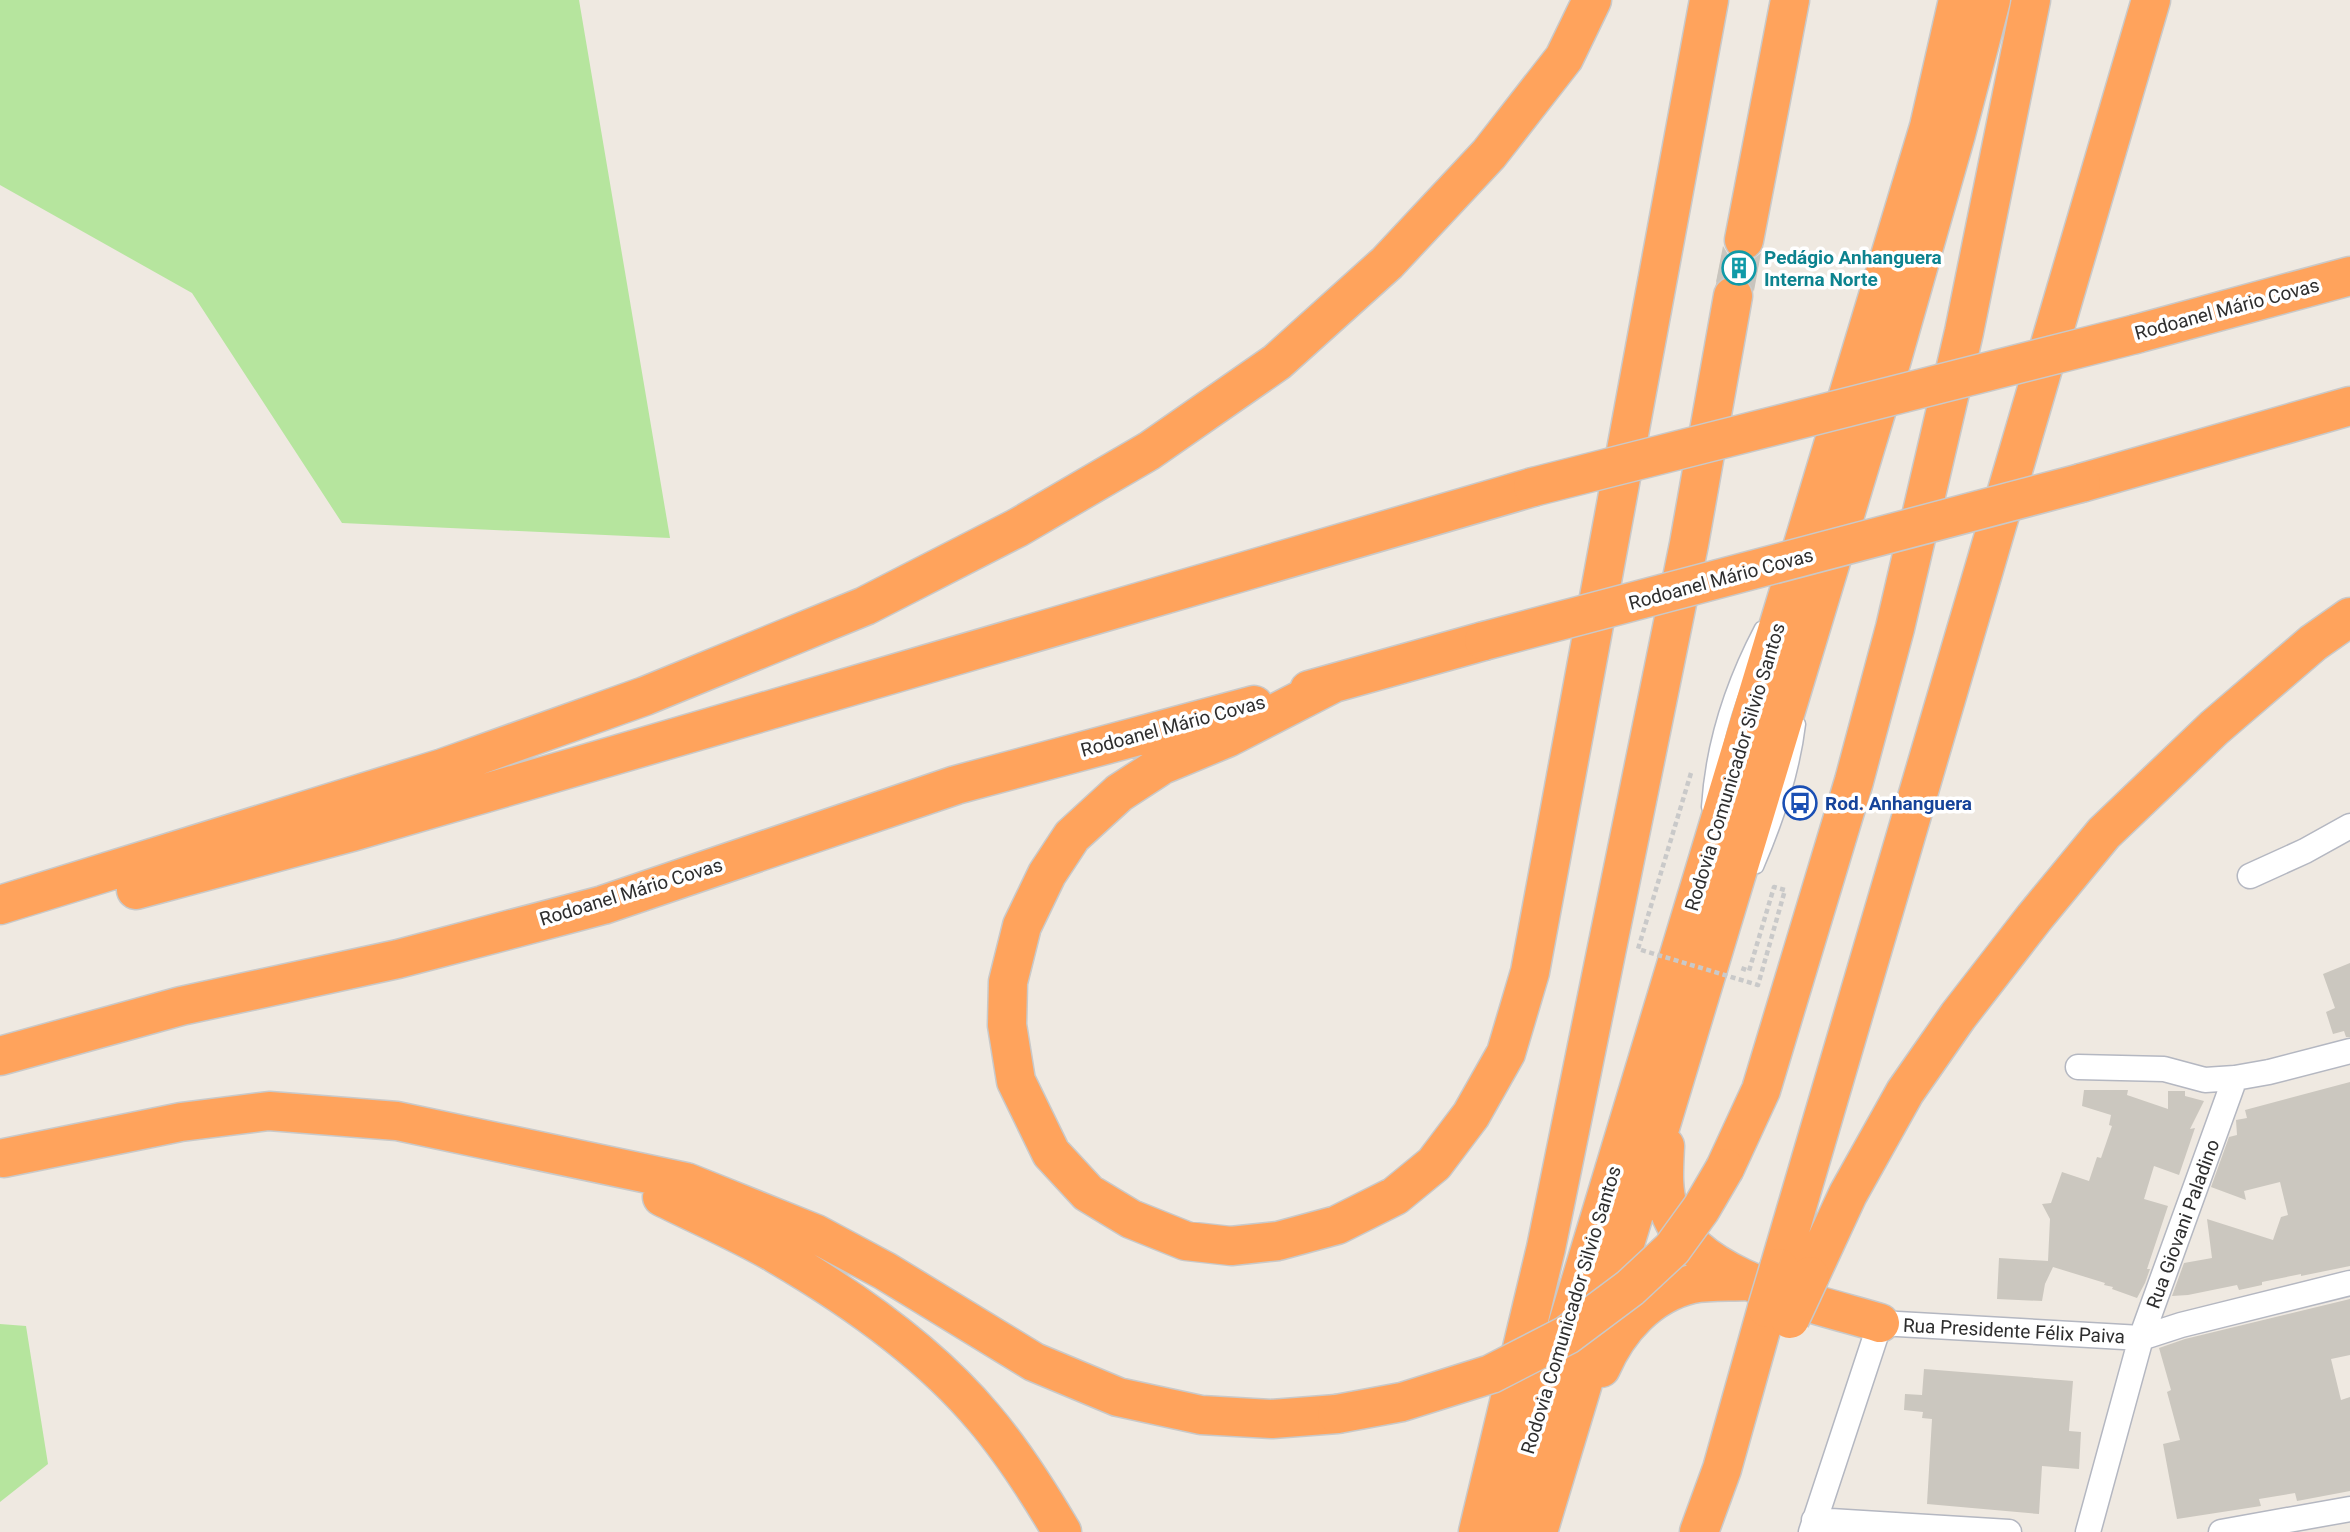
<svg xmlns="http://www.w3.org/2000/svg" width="2350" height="1532" viewBox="0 0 2350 1532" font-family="Roboto,sans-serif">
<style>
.green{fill:#b6e59e}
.building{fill:#cbc7bf}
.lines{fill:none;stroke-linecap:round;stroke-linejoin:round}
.motorway-tunnel{stroke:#c8c4bd;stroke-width:38;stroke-dasharray:38 19;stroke-linecap:butt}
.service-casing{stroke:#b4b7c1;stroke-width:15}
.minor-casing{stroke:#b4b7c1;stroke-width:27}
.motorway-casing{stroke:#c9c9c9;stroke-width:41}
.service{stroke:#fff;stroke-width:12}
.minor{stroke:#fff;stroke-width:24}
.motorway{stroke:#ffa35c;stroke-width:38}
.motorway-bridge-casing{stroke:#c9c9c9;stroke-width:41;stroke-linecap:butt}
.path-bridge{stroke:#c9c9c9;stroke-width:4.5;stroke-dasharray:5 3.5;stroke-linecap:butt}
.motorway-bridge{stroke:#ffa35c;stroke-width:38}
.labels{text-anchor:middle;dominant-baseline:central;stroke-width:7;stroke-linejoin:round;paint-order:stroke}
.culture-label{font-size:19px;font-weight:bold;fill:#0d838f;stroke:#fff;text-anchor:start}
.street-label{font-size:19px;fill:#2e2e2e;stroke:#fff}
.transit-label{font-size:19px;font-weight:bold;fill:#164399;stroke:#fff;text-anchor:start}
</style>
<rect width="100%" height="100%" fill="#efe9e1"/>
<path class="green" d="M0,0H579L670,538L342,523L192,293L0,185Z
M0,1324L26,1326L48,1464L0,1502Z"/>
<path class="building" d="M1723,246L1729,256L1741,262L1752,260L1761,253L1754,291L1748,280L1737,275L1725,276L1716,282Z
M2350,963V1037H2346L2344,1031L2333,1034L2326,1012L2335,1008L2323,974Z
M2350,1082V1266L2301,1276V1274L2262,1282V1285L2239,1290L2237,1285L2188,1295L2172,1296L2184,1263L2212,1258L2207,1219L2273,1240L2281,1217L2288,1215L2280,1182L2244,1191L2246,1200L2211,1187L2229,1137L2237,1135L2236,1120L2247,1118L2245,1110Z
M2084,1090H2128L2127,1095L2168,1109V1091H2185V1096L2204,1101L2190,1129L2195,1128L2179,1175L2154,1166L2144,1199L2168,1206L2147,1269H2150L2145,1283L2137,1298L2112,1289L2113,1287L2104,1285L2105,1283L2053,1267L2045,1284L2042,1301L1997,1299L1999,1258L2048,1261L2050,1219L2042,1204L2051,1203L2062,1172L2089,1181L2097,1157L2101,1158L2112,1126L2109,1125L2111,1115L2082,1106Z
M2350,1299V1355L2331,1359L2341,1400L2350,1397V1491L2297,1501L2295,1493L2259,1499L2261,1506L2177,1519L2163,1444L2180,1440L2167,1392L2171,1390L2159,1348L2185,1339Z
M1924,1369L2073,1381L2069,1431L2081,1432L2079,1469L2042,1466L2039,1514L1927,1504L1932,1419L1922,1418L1923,1412L1904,1410L1905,1394L1922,1395Z"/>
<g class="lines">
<path class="motorway-tunnel" d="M1733,296L1744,240"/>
<defs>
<path id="service" d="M1708,807C1712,744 1732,683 1761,628
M1757,867C1777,821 1793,774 1799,724"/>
<path id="minor" d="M2250,876L2305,851L2350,826
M2078,1067L2164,1069L2205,1080L2235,1078L2269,1072L2350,1051
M1814,1520L2009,1532
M1811,1532L1880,1323L2141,1338L2181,1325L2350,1283
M2088,1532L2141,1338L2235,1078
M2221,1532L2350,1509"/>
<path id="motorway" d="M1744,240L1790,0
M2136,334L2350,276
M2081,483L2350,406
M1332,684L1227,738L1162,765L1119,793L1072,836L1047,874L1022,926L1008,982L1007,1025L1016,1081L1051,1153L1088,1193L1131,1219L1186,1241L1231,1246L1278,1241L1337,1225L1395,1196L1434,1164L1471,1115L1506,1053L1530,972L1709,0
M1309,690L1484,641
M136,890L352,832L1533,487
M0,905L443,768L645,696L865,606L1017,528L1149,451L1277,362L1387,263L1489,154L1564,58L1592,0
M0,1056L181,1006L398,959L603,905L956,785L1254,705
M1665,1146C1664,1168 1662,1189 1669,1210C1692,1280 1818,1304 1880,1323
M4,1158L181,1122L269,1111L397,1121L686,1182L816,1234L885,1271L1034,1362L1118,1397L1201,1415L1272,1419L1337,1414
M1725,1168L1761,1090L1854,781L1895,628L1964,332L2031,0
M662,1197C700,1216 740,1233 776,1254C850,1297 929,1352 984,1418C1013,1452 1039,1493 1062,1532
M1779,1268L2151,0
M1810,1276L1848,1194L1905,1092L1958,1016L2034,918L2104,833L2214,728L2313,643L2350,617
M1601,1368C1618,1329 1649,1294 1692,1284C1709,1281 1729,1282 1747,1281
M1478,1532L1546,1248L1689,544L1733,296
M1505,1532L1929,127L1958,0
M1538,1532L1892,359L1956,134L1991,0
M1699,1532L1722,1469L1767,1308"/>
</defs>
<use href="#service" class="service-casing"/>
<use href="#minor" class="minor-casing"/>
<use href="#motorway" class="motorway-casing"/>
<use href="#service" class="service"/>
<use href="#minor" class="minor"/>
<use href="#motorway" class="motorway"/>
<defs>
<path id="motorway-bridge" d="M1533,487L2136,334
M1484,641L2081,483
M1767,1308L1779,1268
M1790,1319L1810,1276
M1337,1414L1402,1402L1491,1374L1567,1335L1630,1288L1672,1249L1701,1209L1725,1168"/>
</defs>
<use href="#motorway-bridge" class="motorway-bridge-casing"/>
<path class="path-bridge" d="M1691,773L1638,949L1758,985L1785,890L1774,887L1749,971L1741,968"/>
<use href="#motorway-bridge" class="motorway-bridge"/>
</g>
<defs>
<symbol id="building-ring" viewBox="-11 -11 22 22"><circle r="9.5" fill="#fff" stroke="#0f9aa8" stroke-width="1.5"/><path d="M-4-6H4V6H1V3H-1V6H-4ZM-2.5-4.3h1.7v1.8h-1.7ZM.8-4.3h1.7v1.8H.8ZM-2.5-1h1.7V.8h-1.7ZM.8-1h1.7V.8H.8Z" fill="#0f9aa8"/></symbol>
<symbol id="bus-ring" viewBox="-11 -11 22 22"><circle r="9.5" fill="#fff" stroke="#1a4fb4" stroke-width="1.5"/><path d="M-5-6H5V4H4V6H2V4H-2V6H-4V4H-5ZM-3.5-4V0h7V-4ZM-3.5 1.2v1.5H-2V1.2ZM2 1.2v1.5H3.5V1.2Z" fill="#1a4fb4"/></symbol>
</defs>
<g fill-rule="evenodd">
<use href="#building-ring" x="1720" y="249" width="38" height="38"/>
<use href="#bus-ring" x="1781" y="784" width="38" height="38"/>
</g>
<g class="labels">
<g class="culture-label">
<text x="1764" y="257">Pedágio Anhanguera<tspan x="1764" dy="22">Interna Norte</tspan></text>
</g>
<g class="street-label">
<text transform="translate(2227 309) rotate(-15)">Rodoanel Mário Covas</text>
<text transform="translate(1721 579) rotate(-15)">Rodoanel Mário Covas</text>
<text transform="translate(1173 726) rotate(-15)">Rodoanel Mário Covas</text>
<text transform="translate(1735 767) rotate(-73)">Rodovia Comunicador Silvio Santos</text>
<text transform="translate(631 892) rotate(-17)">Rodoanel Mário Covas</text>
<text transform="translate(2183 1224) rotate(-70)">Rua Giovani Paladino</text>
<text transform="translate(1571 1310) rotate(-73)">Rodovia Comunicador Silvio Santos</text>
<text transform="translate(2014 1331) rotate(3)">Rua Presidente Félix Paiva</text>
</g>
<g class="transit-label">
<text x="1825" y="803">Rod. Anhanguera</text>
</g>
</g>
</svg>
